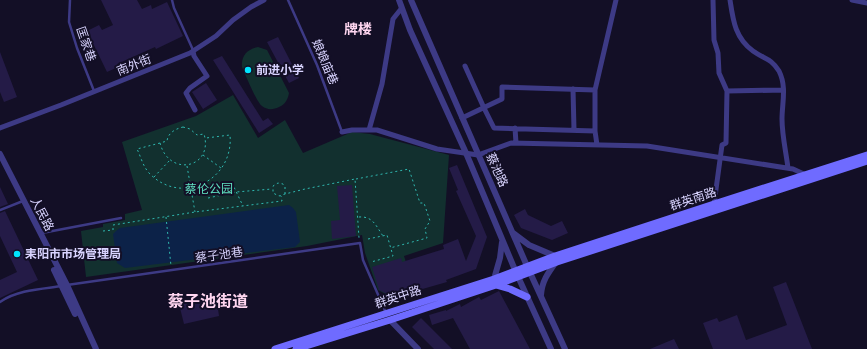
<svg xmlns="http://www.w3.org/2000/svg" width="867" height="349" viewBox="0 0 867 349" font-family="'Asap Condensed','Noto Sans SC',sans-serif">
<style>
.green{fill:#12302f}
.water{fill:#0c2248}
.building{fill:#241b47}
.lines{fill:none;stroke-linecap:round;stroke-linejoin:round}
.path{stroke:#2fb8b0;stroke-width:1;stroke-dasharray:2 3;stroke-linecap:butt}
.service{stroke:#3d3a85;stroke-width:2.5}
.minor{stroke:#3d3a85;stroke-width:5}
.tertiary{stroke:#3d3a85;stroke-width:6}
.secondary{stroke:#6f6bff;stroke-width:7}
.poi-dot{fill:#00e5ff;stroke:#130f26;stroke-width:1.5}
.labels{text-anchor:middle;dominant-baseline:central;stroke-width:4;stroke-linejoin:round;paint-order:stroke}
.street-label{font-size:12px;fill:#d9d4ff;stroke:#130f26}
.poi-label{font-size:12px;font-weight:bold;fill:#d9d4ff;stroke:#130f26;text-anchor:start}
.park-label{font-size:12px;fill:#5fe0c0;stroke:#130f26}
.quarter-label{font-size:14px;font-weight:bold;fill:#ffd6f0;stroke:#130f26}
.district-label{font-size:16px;font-weight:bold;fill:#ffd6f0;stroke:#130f26}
</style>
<rect width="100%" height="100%" fill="#130f26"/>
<path class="green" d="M258,47L267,50L289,93C288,99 285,105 279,107C273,110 267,110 262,106C256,101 246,76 242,67C241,56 247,49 258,47Z
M233,95L258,138L285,120L303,153L352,132L370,134L449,155L443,243L404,256L415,290L391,297L378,290L365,253L362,235L307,246L86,277L81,231L103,227V224L125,220V214L142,210L122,142L196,116Z"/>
<path class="water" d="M289,205L293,208L296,212L300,242L295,247L125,268L117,263L113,234L116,231L120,228Z"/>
<path class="building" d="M101,0H137L142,9L151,5L152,9L167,2L183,36L156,49L155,47L117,64L118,67L107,72L87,31L99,25L102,30L113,25Z
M278,37L299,78L289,83L267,42Z
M0,52L17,97L4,102L0,92Z
M222,56L263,121L268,118L273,124L259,133L213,60Z
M206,83L217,100L203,109L192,92Z
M457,165L487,237L476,269L446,280L447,282L419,290L418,287L391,296L379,290L372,267L401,258L402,262L444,249L443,245L458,239L466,261L476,236L456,191L458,190L449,168Z
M352,185L356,236L332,239L331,221L340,220L337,186Z
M0,187L8,204L0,207Z
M525,209L528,215L551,226L562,221L568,233L552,240L521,228L514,215Z
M5,211L38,280L0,298V280L17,272L0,236V213Z
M786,282L812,349H713L703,323L717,318L719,322L737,315L746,340L787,325L773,287Z
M499,291L530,349H470L453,318L432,325L429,315L446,310V311L460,304L461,307L479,297L481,300Z
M229,293L232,306L218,309L219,316L184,324L179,304Z
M421,318L452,349H434L412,327Z
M674,339L679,349H650Z"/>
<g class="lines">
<path class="path" d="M183,127L190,129L197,135L204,134C214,168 169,178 160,143L167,141C168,133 175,129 183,127Z
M160,143L137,149C141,157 143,167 150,174C182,206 234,180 230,135L206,138
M203,155L221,168
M187,166L195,212
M154,177L170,160
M356,179L409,169L420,203H424L430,221L425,229L427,238L390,248
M232,183L243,206
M285,194V187L283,184L278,183L273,186V193L279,196L285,194L305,189L355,179L359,238
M208,198L236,192L272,189
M166,217L171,266
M359,217C373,216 376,226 383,236
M103,231L113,230V225L195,212L282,201L281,196
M368,239L387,235L393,256L371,262
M77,253L86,252
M59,257L62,255"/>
<path class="service" d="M70,0L69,22L77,48L94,91
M172,0L174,8L193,50
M288,0L317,65L342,132
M0,210L23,201
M42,233L121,218
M67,285L360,243L363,260L386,313
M0,302C17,290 41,289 62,286"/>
<path class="minor" d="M713,0L714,40L718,53L719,73L727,91L726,143L722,145L714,204
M730,0C733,20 735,38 753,51C764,59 771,58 779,71C787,87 782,103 782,119C782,135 786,152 788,168
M852,0L867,3
M193,51L194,56L207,76L190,88L186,93L195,110
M465,66L484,108L494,128L595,131
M573,89L574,130
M727,91L783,90
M462,118L502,99V87L595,90
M0,128L61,105L190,53L216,36L233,20L251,7L264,0
M515,128L516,143
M369,130L382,84L393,19L401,9
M342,132L352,130H377L437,149L478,155L511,143L647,146L793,169L806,175
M597,145L595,131V90L616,0"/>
<path class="tertiary" d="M399,0L410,30L466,153L515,270L551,349
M411,0L527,266L565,349
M0,154L67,285L96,349
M513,233L529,245L555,256
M54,270L75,314
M494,279L500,258L502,242
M541,295C542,281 548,273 556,262
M390,320L418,349"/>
<path class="secondary" d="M496,285L510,289L527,297
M275,349L494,279L555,256L714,204L867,155
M296,349L390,320L496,285L557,262L867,161"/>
</g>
<g class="poi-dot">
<circle cx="248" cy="70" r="4"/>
<circle cx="17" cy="254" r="4"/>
</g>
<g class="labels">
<g class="street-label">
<text transform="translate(86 44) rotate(71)">匡家巷</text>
<text transform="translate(325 62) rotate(67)">娘娘庙巷</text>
<text transform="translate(134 65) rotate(-22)">南外街</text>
<text transform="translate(497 170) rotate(66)">蔡池路</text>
<text transform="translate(693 199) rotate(-18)">群英南路</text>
<text transform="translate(42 214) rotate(63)">人民路</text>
<text transform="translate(219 255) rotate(-8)">蔡子池巷</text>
<text transform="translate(398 297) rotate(-18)">群英中路</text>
</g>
<g class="poi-label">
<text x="256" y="70">前进小学</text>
<text x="25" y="254">耒阳市市场管理局</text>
</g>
<g class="park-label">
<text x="209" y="189">蔡伦公园</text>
</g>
<g class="quarter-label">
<text x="358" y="29">牌楼</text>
</g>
<g class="district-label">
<text x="208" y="301">蔡子池街道</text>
</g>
</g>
</svg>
